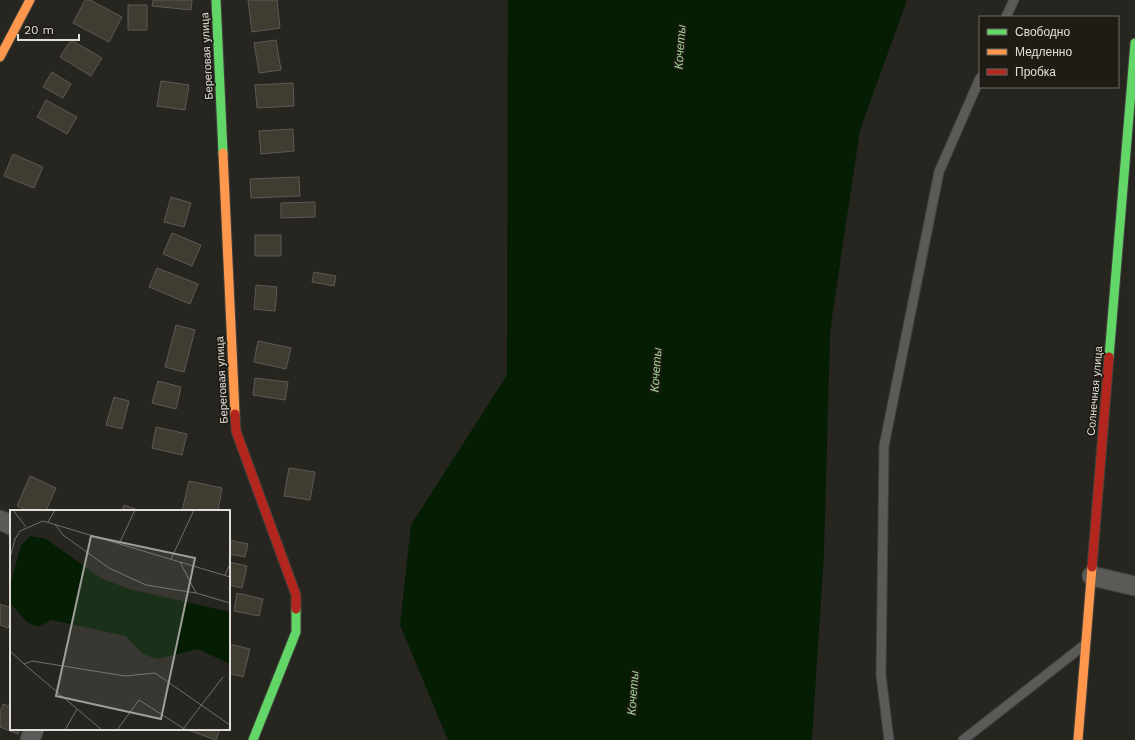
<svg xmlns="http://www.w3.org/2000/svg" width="1135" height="740" viewBox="0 0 1135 740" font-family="'Work Sans',sans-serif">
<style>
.water{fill:#041d03}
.building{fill:#413c31;stroke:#5c5a56}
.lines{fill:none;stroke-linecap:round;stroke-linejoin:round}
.lane-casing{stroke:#41403c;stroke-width:11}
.street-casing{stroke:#41403c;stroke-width:21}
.fast-casing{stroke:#41403c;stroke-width:11}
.slow-casing{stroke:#41403c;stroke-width:11}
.jam-casing{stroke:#41403c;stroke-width:11}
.lane{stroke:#5b5a56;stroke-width:9}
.street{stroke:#5b5a56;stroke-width:19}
.fast{stroke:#63d668;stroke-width:9}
.slow{stroke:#ff974d;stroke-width:9}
.jam{stroke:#b3261e;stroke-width:9}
.labels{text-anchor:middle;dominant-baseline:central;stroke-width:3.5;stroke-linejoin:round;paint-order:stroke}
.street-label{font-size:11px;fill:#e0dfda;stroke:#1e1c14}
.water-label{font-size:12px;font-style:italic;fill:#9ed091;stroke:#1e1c14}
.inset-road{fill:none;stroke:#706f6a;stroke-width:1}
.view{fill:#9f9e99;fill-opacity:0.15;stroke:#9f9e99;stroke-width:2}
.inset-edge{fill:none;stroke:#e0dfda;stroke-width:2}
</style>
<rect width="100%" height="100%" fill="#262520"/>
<path class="water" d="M508,0H907L860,130L832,317L830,335L824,553L812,740H448L400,625L411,525L507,375Z"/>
<path class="building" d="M85,0H90L122,17L109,42L73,23Z
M153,0H192L191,10L152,6Z
M248,0H277L280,28L252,32Z
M128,5H147V30H128Z
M71,40L102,58L91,76L60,57Z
M276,40L281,70L259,73L254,43Z
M52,72L71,84L63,98L43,87Z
M161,81L189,85L185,110L157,106Z
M293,83L294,106L257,108L255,85Z
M46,100L77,117L67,134L37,117Z
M293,129L294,151L261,154L259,131Z
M13,154L43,167L34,188L4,176Z
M299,177L300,196L251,198L250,179Z
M171,197L191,203L184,227L164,222Z
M315,202V217L281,218V203Z
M172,233L201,245L192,266L163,254Z
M255,235H281V256H255Z
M157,268L198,284L190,304L149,287Z
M314,272L336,276L334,286L312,282Z
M256,285L277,287L275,311L254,309Z
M176,325L195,330L184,372L165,367Z
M258,341L291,348L286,369L254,362Z
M255,378L288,382L285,400L253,395Z
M158,381L181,387L176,409L152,403Z
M114,397L129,401L122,429L106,425Z
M156,427L187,434L182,455L152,448Z
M289,468L315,472L310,500L284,496Z
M30,476L56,488L46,511H29L17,506Z
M189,481L222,488L218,511H182Z
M124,505L141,511H122Z
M229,540L248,544L245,557L229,554Z
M229,562L247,566L242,588L229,585Z
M237,593L263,599L259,616L234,611Z
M0,604L11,608V619L8,628L0,625Z
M229,644L250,649L243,677L229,673Z
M3,704L11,707V729H20L18,734L0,727V712Z
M185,729H220L216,740Z"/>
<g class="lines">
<defs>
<path id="lane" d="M1006,17L1014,0
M889,740L881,675L884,446L939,172L980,78
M963,740L1083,646"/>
<path id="street" d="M0,520L11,525
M1092,576L1135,586
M30,740L34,729"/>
<path id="fast" d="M216,0L223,153
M1109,357L1135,43
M253,740L296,632V609"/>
<path id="slow" d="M0,57L30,0
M223,153L235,414
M1078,740L1092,567"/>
<path id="jam" d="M235,414L236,431L296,595V609
M1092,567L1109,357"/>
</defs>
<use href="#lane" class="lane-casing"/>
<use href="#street" class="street-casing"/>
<use href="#fast" class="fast-casing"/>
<use href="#slow" class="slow-casing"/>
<use href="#jam" class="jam-casing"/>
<use href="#lane" class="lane"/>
<use href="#street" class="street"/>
<use href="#fast" class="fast"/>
<use href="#slow" class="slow"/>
<use href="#jam" class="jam"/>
</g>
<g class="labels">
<g class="street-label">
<text transform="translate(207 56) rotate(-93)">Береговая улица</text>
<text transform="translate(222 380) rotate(-93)">Береговая улица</text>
<text transform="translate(1095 391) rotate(-85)">Солнечная улица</text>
</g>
<g class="water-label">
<text transform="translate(680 47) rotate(-86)">Кочеты</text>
<text transform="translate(656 370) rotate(-86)">Кочеты</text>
<text transform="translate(633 693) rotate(-86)">Кочеты</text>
</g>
</g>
<g transform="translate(10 510)">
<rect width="220" height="220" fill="#262520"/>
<path d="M20,26L36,29L91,68L119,79L220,102V154L188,139L147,149L133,144L115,126L42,110L28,117L17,112L1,94L0,74L11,36Z" fill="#041d03"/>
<path class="inset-road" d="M3,0L16,17M38,12L45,0M45,14L53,25L99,58L136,75L186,83L220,93M109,34L125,0M0,48L5,29L10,21L33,11L220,67M161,49L184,0M170,52L186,83M215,65L220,54M0,141L14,154L22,151L115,166L145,163L220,215M14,154L92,220M173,219L213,167M55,220L67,199M107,220L129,190L176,220"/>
<path class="view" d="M81,26L185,48L151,209L46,186Z"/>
<rect width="220" height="220" class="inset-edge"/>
</g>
<rect x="979" y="16" width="140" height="72" fill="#1e1c14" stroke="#6c6a63"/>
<rect x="987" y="29" width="20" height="6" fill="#63d668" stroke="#6c6a63"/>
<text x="1015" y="36" font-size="12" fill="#e0dfda">Свободно</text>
<rect x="987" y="49" width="20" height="6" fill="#ff974d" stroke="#6c6a63"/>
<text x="1015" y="56" font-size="12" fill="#e0dfda">Медленно</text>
<rect x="987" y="69" width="20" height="6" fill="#b3261e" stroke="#6c6a63"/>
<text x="1015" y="76" font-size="12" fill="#e0dfda">Пробка</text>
<path d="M18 34v6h61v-6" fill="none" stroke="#e0dfda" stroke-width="2"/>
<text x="24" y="34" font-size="12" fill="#e0dfda" stroke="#1e1c14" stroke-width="3" paint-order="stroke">20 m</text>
</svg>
